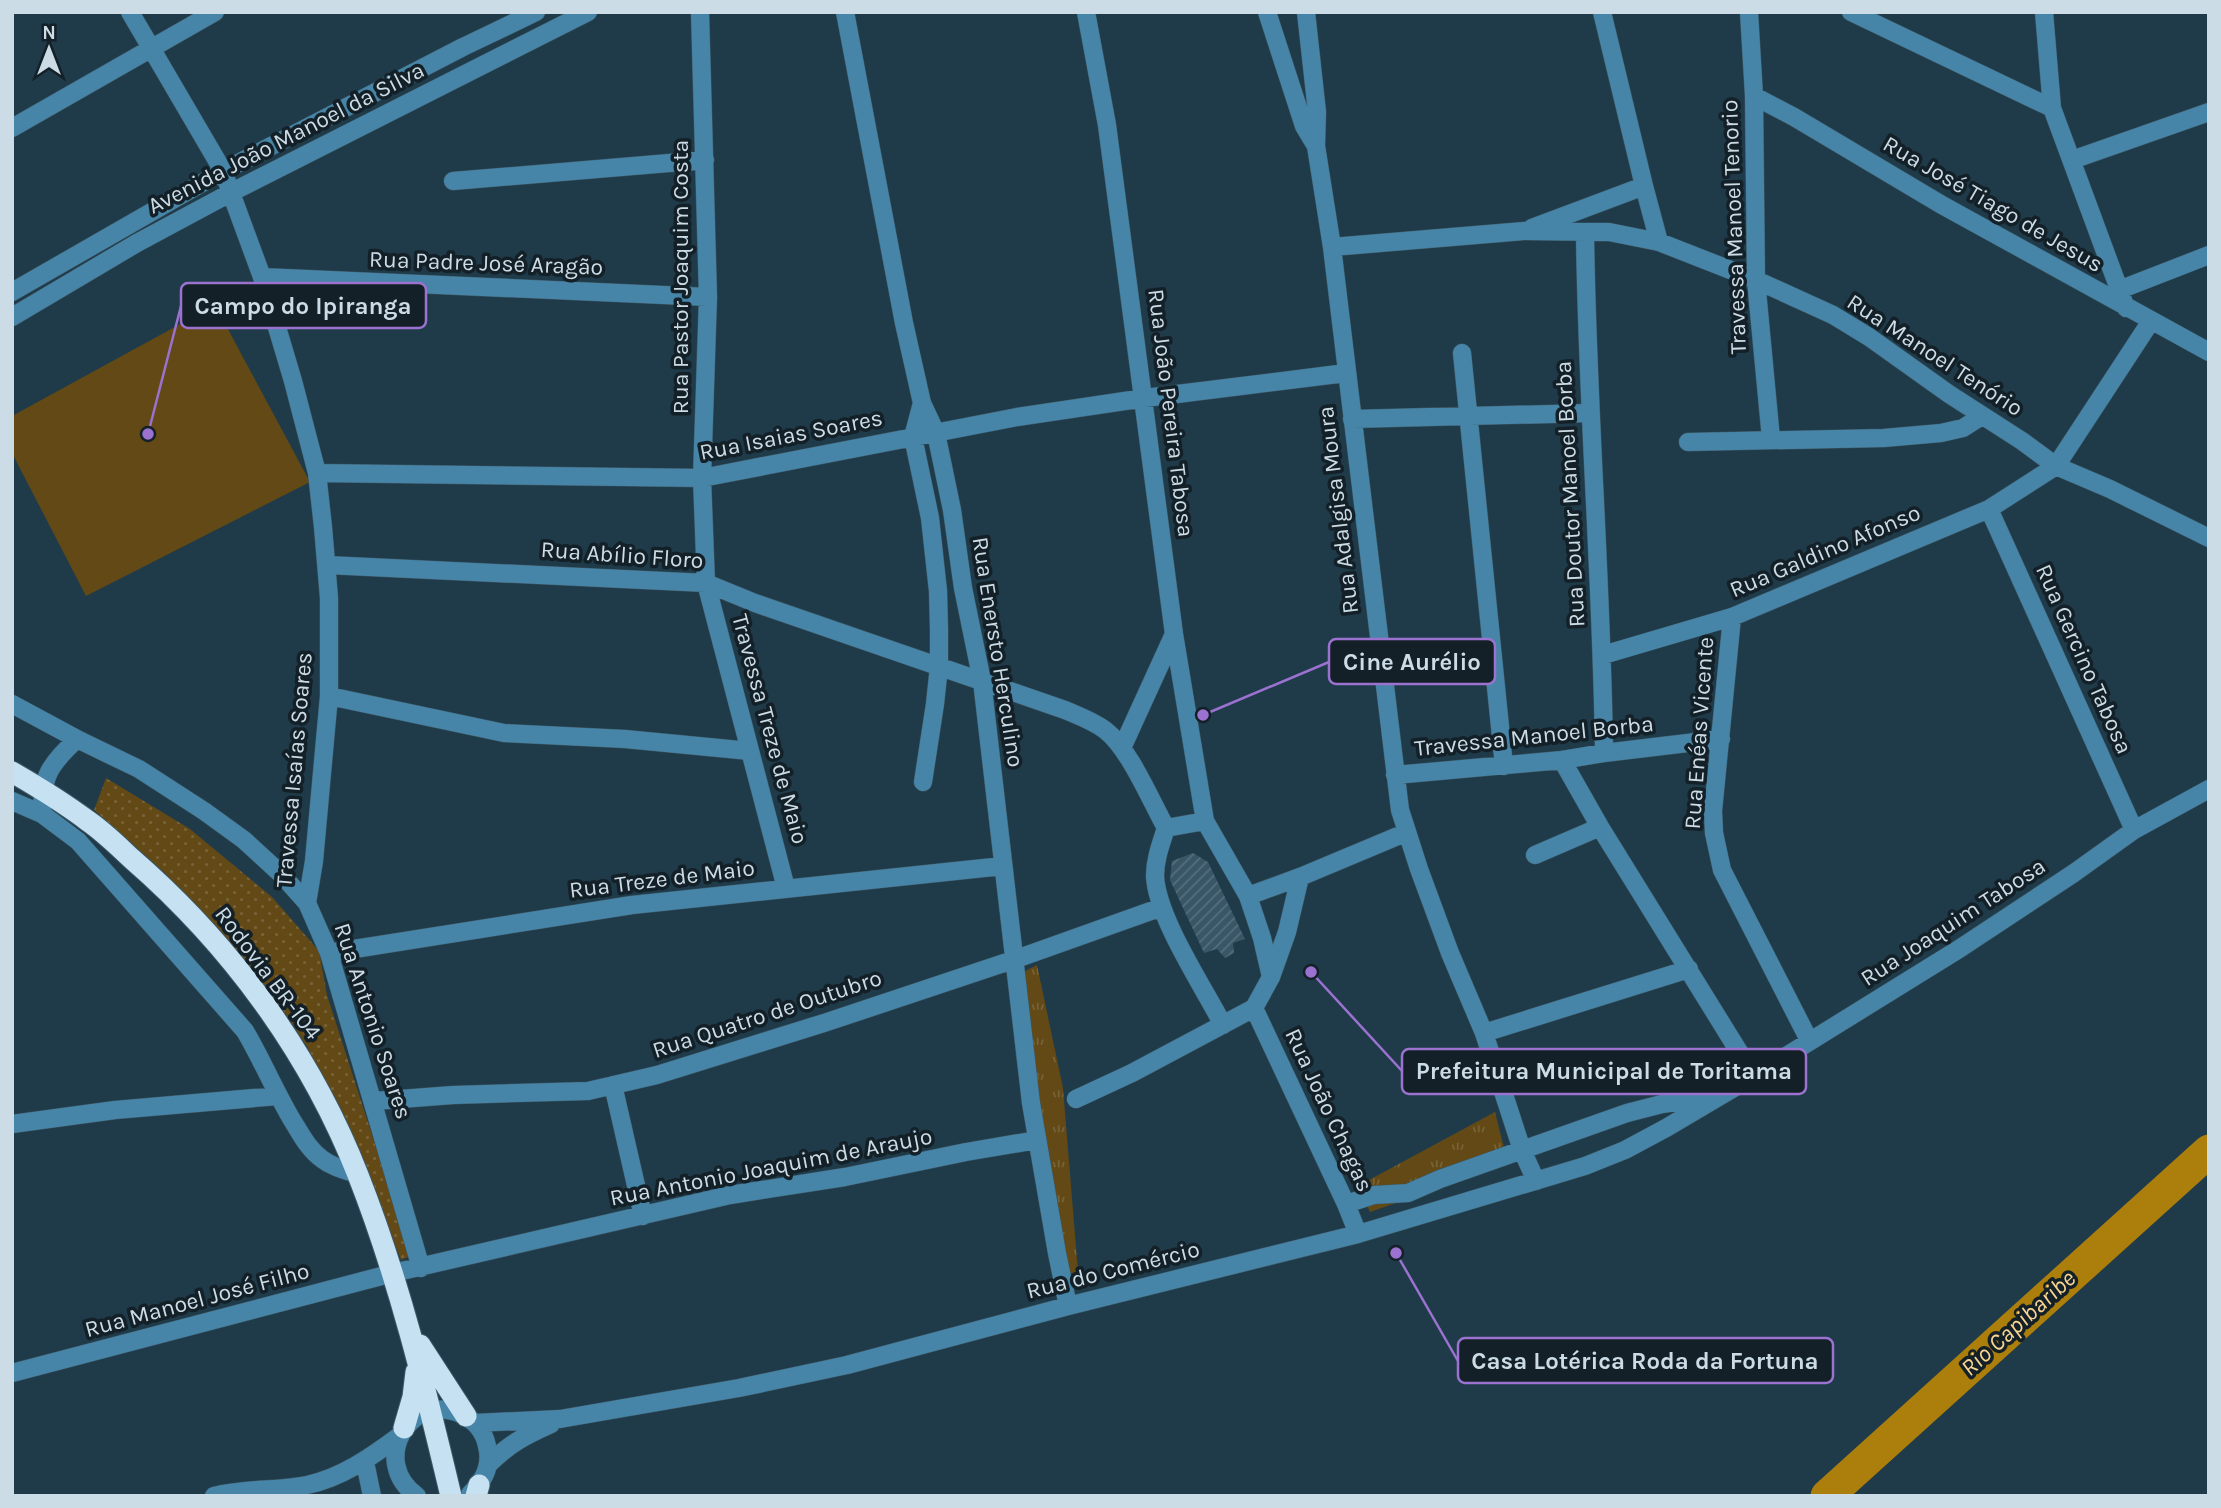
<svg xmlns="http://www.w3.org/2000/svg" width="2221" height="1508" viewBox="0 0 2221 1508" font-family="Karla,sans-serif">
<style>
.grass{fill:url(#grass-dots)}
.park{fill:url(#park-tufts)}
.garden{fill:#624915}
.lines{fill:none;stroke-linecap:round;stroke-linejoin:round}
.river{stroke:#ac7e0c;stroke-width:33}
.building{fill:url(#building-hatch)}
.minor-casing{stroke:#3e5866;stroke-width:19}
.highway-casing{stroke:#3e5866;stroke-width:23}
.minor{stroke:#4685a7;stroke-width:18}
.highway{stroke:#c6e1f2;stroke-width:21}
.labels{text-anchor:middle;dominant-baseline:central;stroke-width:7;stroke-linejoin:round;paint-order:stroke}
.street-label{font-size:23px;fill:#ccdce6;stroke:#142027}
.water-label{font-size:24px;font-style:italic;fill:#f9d592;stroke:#142027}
.leader{fill:none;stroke:#9b72cf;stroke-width:2.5}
.callout-dot{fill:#9b72cf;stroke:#142027;stroke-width:2.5}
.callout{fill:#142027;stroke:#9b72cf;stroke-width:2.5}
.callout-label{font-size:24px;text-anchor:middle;font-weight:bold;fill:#ccdce6}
</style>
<defs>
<pattern id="grass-dots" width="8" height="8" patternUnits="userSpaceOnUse" patternTransform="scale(1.75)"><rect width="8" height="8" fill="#624915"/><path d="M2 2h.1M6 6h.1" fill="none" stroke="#776337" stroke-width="1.8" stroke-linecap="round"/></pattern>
<pattern id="park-tufts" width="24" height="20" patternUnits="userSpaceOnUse" patternTransform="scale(1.75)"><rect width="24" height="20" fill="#624915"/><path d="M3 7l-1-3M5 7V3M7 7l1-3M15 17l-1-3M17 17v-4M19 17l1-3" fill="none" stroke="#776337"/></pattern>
<pattern id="building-hatch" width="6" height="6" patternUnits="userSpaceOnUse" patternTransform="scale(1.75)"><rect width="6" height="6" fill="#395666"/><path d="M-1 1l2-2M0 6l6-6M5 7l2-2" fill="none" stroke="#546e7c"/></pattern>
</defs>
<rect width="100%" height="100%" fill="#1f3b4a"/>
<path class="grass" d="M106,778L190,829L272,897L319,951L327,995L411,1256L401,1260L363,1161L308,1048L283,1010L249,967L166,874L94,810Z"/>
<path class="park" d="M1037,965L1063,1088L1078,1272L1057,1276L1008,980Z
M1495,1112L1508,1164L1370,1212L1358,1186Z"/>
<path class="garden" d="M215,305L310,482L86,596L12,453V416Z"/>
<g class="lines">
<path class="river" d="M1827,1496L2209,1151"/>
</g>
<path class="building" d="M1193,853L1208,862L1245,939L1233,943L1234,953L1225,958L1217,949L1204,953L1170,880L1172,861Z"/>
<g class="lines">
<defs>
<path id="minor" d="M130,12L223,171L262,277L293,381L317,473L323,527L329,598V696L314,861L307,903
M700,12L708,297L702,478L706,583L786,888
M845,12L904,323L922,403L936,433L952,510L963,588L982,681L1031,1103L1057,1253L1068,1306
M1086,12L1107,125L1174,634L1205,821
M1267,12L1304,126L1316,146
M1306,12L1317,112L1316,146L1332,247L1400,810L1419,869L1450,953L1484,1033L1522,1150L1536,1181
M1602,12L1644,186L1659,242
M1749,12L1754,96L1756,280L1771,439
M1851,12L2052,108L2126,308
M2044,12L2052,108
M1754,96L1794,117L1942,205L2209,352
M12,128L215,12
M2072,160L2209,112
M453,181L705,160
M1532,228L1644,186
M1585,232C1587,406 1602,579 1604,753
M1332,247L1524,231L1609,232L1659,242L1756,280L1833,315L1869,337L1949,394L2022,441L2056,466L2110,489L2209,538
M262,277L708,297
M2119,290L2209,255
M12,292L223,171L463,47L536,12
M12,317L137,243L232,192L588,12
M1462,353L1504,766
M922,403L913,437L930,518L938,591L939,629V666L935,704L923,782
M1352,419L1590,413
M1688,442L1884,438L1941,433L1963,428L1982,416
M317,473L702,478L1017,417L1145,398L1346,373
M1989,509L2134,830
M327,565L706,583L755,603L1065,710C1079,716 1093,721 1105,730C1129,748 1151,801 1166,828C1161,844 1155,859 1155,876C1157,918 1203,986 1223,1025
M1732,617L1713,811L1714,833L1722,870L1809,1040
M1603,655L1732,617L1989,509L2056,466L2151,321
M329,696L504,733L625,739L750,751
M12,704L77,739L139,769L204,811L244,840L281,874L307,903L329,953L421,1268
M77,739C49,765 42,776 42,814L78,841L245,1031C262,1060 275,1091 292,1120C301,1134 308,1149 322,1159C332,1167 345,1170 357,1174
M1122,748L1174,634
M1562,760L1600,827L1754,1076
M1395,775L1562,760L1604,753L1721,739
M12,801L42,814
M1166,828L1205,821L1248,896L1262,938L1271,977
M1535,855L1600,827
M1248,896L1300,877L1405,833
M329,953L632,905L1003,866
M1254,1008L1346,1204L1358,1234
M1484,1033L1689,969
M613,1085L643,1216
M1076,1099L1132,1073L1254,1008L1271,977L1287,932L1300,877
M374,1101L453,1095L588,1091L657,1075L824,1023L1016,959L1162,907
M12,1124L115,1110L278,1096
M1346,1204L1374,1195L1408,1193L1440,1179L1627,1113L1662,1104L1712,1097
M12,1373L393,1273L730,1195L845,1177L966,1152L1037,1140
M475,1423L560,1419L739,1388L847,1365L1068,1306L1358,1234L1585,1166L1625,1150L1666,1128L1754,1076L1959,949L2074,873L2134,830L2209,789
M365,1462L372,1496
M488,1465C509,1444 524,1436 551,1424
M214,1496C245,1488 276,1491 307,1485C341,1478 371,1457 398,1437
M417,1496C369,1462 409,1391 461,1414C474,1420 484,1431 487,1446C492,1465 484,1481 470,1494"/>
<path id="highway" d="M12,772C38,787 64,803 88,821C104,832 118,846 132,859C231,945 310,1053 358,1175C399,1279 425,1387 451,1496
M420,1345L466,1416
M404,1428L413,1397L416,1372
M476,1496L479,1485"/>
</defs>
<use href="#minor" class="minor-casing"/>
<use href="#highway" class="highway-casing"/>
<use href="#minor" class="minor"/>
<use href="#highway" class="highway"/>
</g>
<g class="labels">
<g class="street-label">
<text transform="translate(286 138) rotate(-27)">Avenida João Manoel da Silva</text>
<text transform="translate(1993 204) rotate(30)">Rua José Tiago de Jesus</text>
<text transform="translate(1734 227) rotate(-92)">Travessa Manoel Tenorio</text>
<text transform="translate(486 263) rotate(2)">Rua Padre José Aragão</text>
<text transform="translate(680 277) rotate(-90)">Rua Pastor Joaquim Costa</text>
<text transform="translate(1935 355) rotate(33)">Rua Manoel Tenório</text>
<text transform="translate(1171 413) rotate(83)">Rua João Pereira Tabosa</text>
<text transform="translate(791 435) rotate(-11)">Rua Isaias Soares</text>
<text transform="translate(1570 494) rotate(-93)">Rua Doutor Manoel Borba</text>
<text transform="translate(1338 510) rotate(-97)">Rua Adalgisa Moura</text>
<text transform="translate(1825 551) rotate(-23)">Rua Galdino Afonso</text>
<text transform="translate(622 555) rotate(4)">Rua Abílio Floro</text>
<text transform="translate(998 652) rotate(81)">Rua Enersto Herculino</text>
<text transform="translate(2084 659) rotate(66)">Rua Gercino Tabosa</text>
<text transform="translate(770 729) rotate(75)">Travessa Treze de Maio</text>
<text transform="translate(1699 733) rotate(-86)">Rua Enéas Vicente</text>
<text transform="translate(1534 736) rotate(-6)">Travessa Manoel Borba</text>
<text transform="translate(294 770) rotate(-85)">Travessa Isaías Soares</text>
<text transform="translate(662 879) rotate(-7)">Rua Treze de Maio</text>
<text transform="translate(1953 922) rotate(-33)">Rua Joaquim Tabosa</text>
<text transform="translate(268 973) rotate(53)">Rodovia BR-104</text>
<text transform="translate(767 1014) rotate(-18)">Rua Quatro de Outubro</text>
<text transform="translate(373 1021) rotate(72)">Rua Antonio Soares</text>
<text transform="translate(1329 1110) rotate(65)">Rua João Chagas</text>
<text transform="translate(771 1167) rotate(-11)">Rua Antonio Joaquim de Araujo</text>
<text transform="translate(1113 1270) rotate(-14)">Rua do Comércio</text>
<text transform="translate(197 1300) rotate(-15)">Rua Manoel José Filho</text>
</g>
<g class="water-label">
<text transform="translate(2018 1323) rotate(-42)">Rio Capibaribe</text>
</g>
</g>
<path class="leader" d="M148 434L181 306M1203 715L1329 662M1311 972L1402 1071M1396 1253L1458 1361"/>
<g class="callout-dot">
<circle cx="148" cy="434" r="7"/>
<circle cx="1203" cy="715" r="7"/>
<circle cx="1311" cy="972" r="7"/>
<circle cx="1396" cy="1253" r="7"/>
</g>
<g class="callout">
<rect x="181" y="283" width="245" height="45" rx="7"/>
<rect x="1329" y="639" width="166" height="45" rx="7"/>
<rect x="1402" y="1049" width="404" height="45" rx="7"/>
<rect x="1458" y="1338" width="375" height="45" rx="7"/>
</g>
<g class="callout-label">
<text x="303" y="314">Campo do Ipiranga</text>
<text x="1412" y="670">Cine Aurélio</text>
<text x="1604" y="1079">Prefeitura Municipal de Toritama</text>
<text x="1645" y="1369">Casa Lotérica Roda da Fortuna</text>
</g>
<rect width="2221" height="1508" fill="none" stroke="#ccdce6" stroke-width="28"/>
<g transform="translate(49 49)" stroke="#142027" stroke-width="5" paint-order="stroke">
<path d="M0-5L12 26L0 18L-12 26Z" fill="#ccdce6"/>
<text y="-10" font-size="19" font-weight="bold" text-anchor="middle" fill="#ccdce6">N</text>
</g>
</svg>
